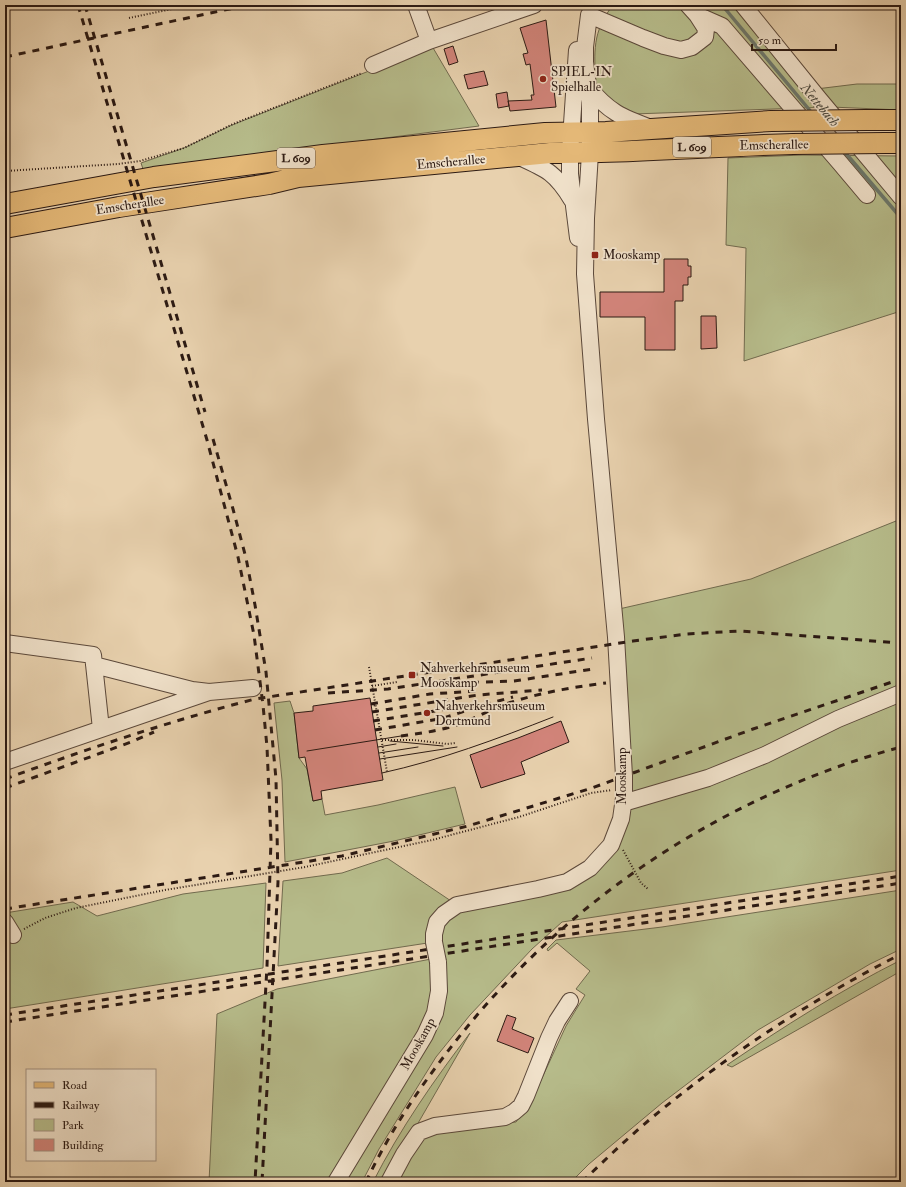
<svg xmlns="http://www.w3.org/2000/svg" width="906" height="1187" viewBox="0 0 906 1187" font-family="'IM FELL Double Pica',serif">
<style>
.green{fill:#b6bb8a;stroke:#716a4e}
.lines{fill:none;stroke-linecap:round;stroke-linejoin:round}
.stream{stroke:#6d786c;stroke-width:3.5}
.building{fill:#d2847a;stroke:#2c1a13}
.minor-casing{stroke:#5b483a;stroke-width:18}
.major-casing{stroke:#2c1a13;stroke-width:22}
.path{stroke:#2c1a13;stroke-width:2;stroke-dasharray:1 2;stroke-linecap:butt}
.minor{stroke:#f0e1ca;stroke-width:16}
.major{stroke:#e4b877;stroke-width:20}
.tram{stroke:#2c1a13;stroke-width:1}
.rail{stroke:#2c1a13;stroke-width:3;stroke-dasharray:7 7;stroke-linecap:butt}
.minor-bridge-casing{stroke:#5b483a;stroke-width:18;stroke-linecap:butt}
.major-bridge-casing{stroke:#2c1a13;stroke-width:22;stroke-linecap:butt}
.minor-bridge{stroke:#f0e1ca;stroke-width:16}
.major-bridge{stroke:#e4b877;stroke-width:20}
.poi-dot{fill:#8f2418;stroke:#f0e1ca;stroke-width:1.5}
.labels{text-anchor:middle;dominant-baseline:central;stroke-width:3.5;stroke-linejoin:round;paint-order:stroke}
.shield{fill:#f0e1ca;stroke:#67564a;stroke-width:1}
.shield-label{font-size:12px;font-weight:bold;fill:#2c1a13}
.poi-label{font-size:13px;fill:#2c1a13;stroke:#f0e1ca;text-anchor:start}
.street-label{font-size:13px;fill:#2c1a13;stroke:#f0e1ca}
.water-label{font-size:14px;font-style:italic;fill:#4c493f;stroke:#f0e1ca}
</style>
<rect width="100%" height="100%" fill="#e8d1ae"/>
<filter id="stains"><feTurbulence type="fractalNoise" baseFrequency=".005" numOctaves="4"/><feColorMatrix values="0 0 0 0 .2 0 0 0 0 .09 0 0 0 0 .02 0 0 0 .5 -.17"/></filter>
<radialGradient id="worn" r=".72"><stop offset=".6" stop-color="#630" stop-opacity="0"/><stop offset="1" stop-color="#630" stop-opacity=".3"/></radialGradient>
<path class="green" d="M613,5H749L816,89L857,84H901V110L831,107L633,114L622,112L596,84C594,52 592,32 613,5Z
M429,41L479,126L143,169L141,163L184,148L232,125L369,71Z
M803,155L901,156V311L744,361L746,248L726,245L728,158Z
M901,519V870L562,922L532,949L470,1015L436,1057L379,1149L362,1182H209L217,1014L277,989L431,959L434,942L278,966L283,881L342,873L387,858L457,905L567,882L625,821L619,609L751,579Z
M290,701L294,713L299,758L307,769L313,801L322,799L325,815L378,805L455,787L465,824L394,841L285,862L282,780L274,703Z
M266,883L263,968L5,1009V913L73,902L97,916L183,894Z
M901,890V949L870,964L758,1030L662,1103L589,1164L571,1182H393L419,1136L450,1127L516,1122L530,1104L566,1026L585,995L576,989L590,971L557,943L548,951L547,949L556,940L662,927Z
M901,960V971L732,1067L727,1065C783,1027 841,990 901,960Z
M470,1033L417,1125L386,1182H373C400,1129 434,1080 470,1033Z"/>
<g class="lines">
<path class="stream" d="M722,5L812,113
M843,150L901,218"/>
</g>
<path class="building" d="M546,20L556,107L510,111L508,101L532,100L531,95H534L530,64L526,65L523,54L528,53L520,28Z
M453,46L458,62L449,65L444,49Z
M484,71L488,85L468,89L464,75Z
M507,92L509,106L498,108L496,94Z
M664,259H688V266H691V277H688V285H683V301H675V350H645V317H600V292H664Z
M701,316H716L717,348L701,349Z
M370,698L383,780L321,791L322,799L313,801L305,757L299,758L294,713L313,711V706Z
M561,721L569,742L521,762L525,774L481,788L470,755L518,738Z
M507,1015L516,1018L512,1029L534,1038L528,1053L497,1041Z"/>
<g class="lines">
<defs>
<path id="minor" d="M416,5L429,41
M688,5L697,15L722,26L840,163L867,195
M743,5L819,99L901,197
M589,15L643,38L664,46L681,50L692,47L705,37L706,29L697,15
M577,50L570,153V174L578,238
M373,65L429,41L534,5
M588,87C609,112 621,117 651,128
M517,156C546,169 555,172 572,200
M5,643L93,655L101,729
M94,665L192,690L209,692L253,688
M5,762L209,692
M623,803L708,778L765,755L838,719L901,693
M5,922L13,935
M434,942V934L437,922L444,914L457,905L538,889L567,882L590,868L611,845L621,819L624,798V776L616,637L596,419L585,274L586,218L590,153V102L585,62V47L589,15
M336,1182L425,1035L435,1013L439,991L438,962
M389,1182L404,1154L419,1132L435,1126L505,1117L514,1112L521,1106L526,1096L549,1038L557,1021L570,1001"/>
<path id="major" d="M866,120H901
M885,143H901
M5,204L154,177L323,155L545,133L606,132L771,121
M5,228L119,207L269,184L298,177L550,153C631,153 712,146 793,144"/>
</defs>
<use href="#minor" class="minor-casing"/>
<use href="#major" class="major-casing"/>
<path class="path" d="M129,18L191,5
M5,171L118,164L140,161L184,148L233,124L362,73
M369,667L387,772
M372,686L397,682
M371,704L376,706
M382,740H414L447,744L455,743
M623,850L641,883L648,889
M24,929L45,918L76,908L165,890L305,867L432,840L519,817L591,793L612,790"/>
<use href="#minor" class="minor"/>
<use href="#major" class="major"/>
<path class="tram" d="M390,741L443,746
M378,747L396,744
M307,751L401,736
M379,753L418,747
M380,759L457,747
M382,773C441,760 497,739 553,717"/>
<path class="rail" d="M78,5L207,440L238,557L254,635L263,705L267,747L271,840L267,966L255,1182
M85,5L205,412
M5,57L248,5
M213,439L233,509L246,558L255,605L266,672L276,779L278,882L262,1182
M458,683L514,681L593,669
M328,693L388,689L592,658
M371,704L430,694L478,691
M372,712L478,695L542,690
M373,721L466,706
M375,730L444,718L480,706L513,697
M401,736C424,733 446,730 467,721C482,715 497,706 512,702C543,692 574,687 606,683
M5,779C87,749 170,721 255,699L633,641L687,634L739,631L901,643
M5,788L131,742L154,732
M5,909L342,856L468,826L592,788L753,729L901,679
M5,1015L901,876
M5,1022L901,883
M366,1182C387,1137 415,1094 445,1055C558,905 720,796 901,747
M582,1182C609,1156 636,1130 665,1107C738,1048 817,997 901,954"/>
<defs>
<path id="minor-bridge" d="M434,942L438,962"/>
<path id="major-bridge" d="M771,121L866,120
M793,144L885,143"/>
</defs>
<use href="#minor-bridge" class="minor-bridge-casing"/>
<use href="#major-bridge" class="major-bridge-casing"/>
<use href="#minor-bridge" class="minor-bridge"/>
<use href="#major-bridge" class="major-bridge"/>
</g>
<g class="poi-dot">
<circle cx="543" cy="79" r="4"/>
<rect x="591" y="251" width="8" height="8" rx="2"/>
<rect x="408" y="671" width="8" height="8" rx="2"/>
<circle cx="427" cy="713" r="4"/>
</g>
<g class="labels">
<g class="shield">
<rect x="673" y="137" width="38" height="20" rx="3"/>
<rect x="277" y="148" width="38" height="20" rx="3"/>
</g>
<g class="shield-label">
<text x="692" y="147">L 609</text>
<text x="296" y="158">L 609</text>
</g>
<g class="poi-label">
<text x="551" y="72">SPIEL-IN<tspan x="551" dy="15">Spielhalle</tspan></text>
<text x="603" y="255">Mooskamp</text>
<text x="420" y="668">Nahverkehrsmuseum<tspan x="420" dy="15">Mooskamp</tspan></text>
<text x="435" y="706">Nahverkehrsmuseum<tspan x="435" dy="15">Dortmund</tspan></text>
</g>
<g class="street-label">
<text transform="translate(774 145) rotate(-1)">Emscherallee</text>
<text transform="translate(451 162) rotate(-5)">Emscherallee</text>
<text transform="translate(130 205) rotate(-9)">Emscherallee</text>
<text transform="translate(622 776) rotate(-90)">Mooskamp</text>
<text transform="translate(418 1044) rotate(-61)">Mooskamp</text>
</g>
<g class="water-label">
<text transform="translate(820 105) rotate(50)">Nettebach</text>
</g>
</g>
<rect width="906" height="1187" fill="none" stroke="#e8d1ae" stroke-width="20"/>
<rect x="6" y="6" width="894" height="1175" fill="none" stroke="#2c1a13" stroke-width="2"/>
<rect x="10" y="10" width="886" height="1167" fill="none" stroke="#2c1a13"/>
<rect x="26" y="1069" width="130" height="92" fill="#f0e1ca" stroke="#a29181"/>
<rect x="34" y="1082" width="20" height="6" fill="#e4b877" stroke="#a29181"/>
<text x="62" y="1089" font-size="12" fill="#2c1a13">Road</text>
<rect x="34" y="1102" width="20" height="6" fill="#2c1a13" stroke="#a29181"/>
<text x="62" y="1109" font-size="12" fill="#2c1a13">Railway</text>
<rect x="34" y="1119" width="20" height="12" fill="#b6bb8a" stroke="#a29181"/>
<text x="62" y="1129" font-size="12" fill="#2c1a13">Park</text>
<rect x="34" y="1139" width="20" height="12" fill="#d2847a" stroke="#a29181"/>
<text x="62" y="1149" font-size="12" fill="#2c1a13">Building</text>
<path d="M752 44v6h84v-6" fill="none" stroke="#2c1a13" stroke-width="2"/>
<text x="758" y="44" font-size="12" fill="#2c1a13" stroke="#f0e1ca" stroke-width="3" paint-order="stroke">50 m</text>
<rect width="100%" height="100%" filter="url(#stains)"/>
<rect width="100%" height="100%" fill="url(#worn)"/>
</svg>
